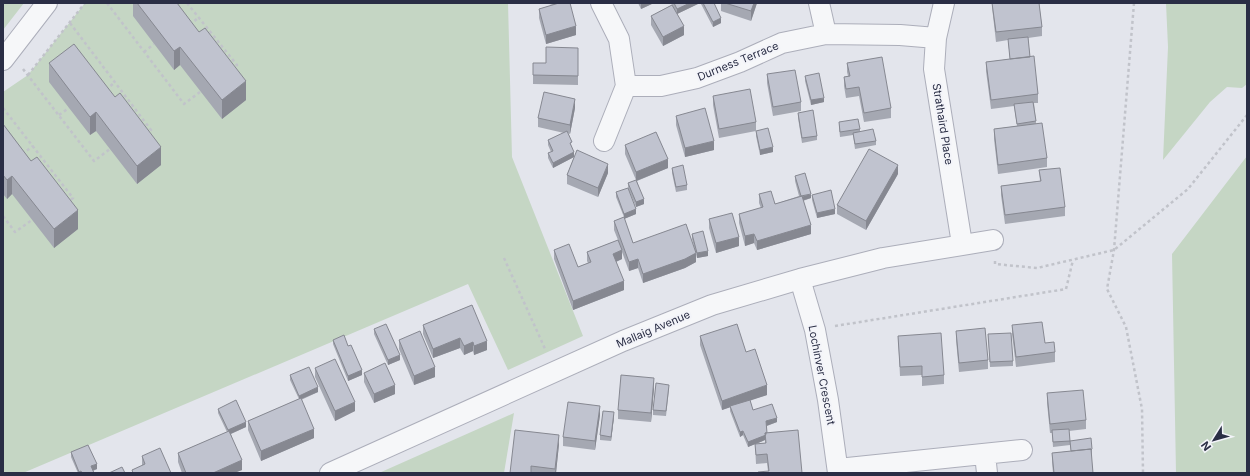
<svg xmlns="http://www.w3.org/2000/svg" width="1250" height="476" viewBox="0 0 1250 476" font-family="Inter,sans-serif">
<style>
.green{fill:#c5d6c4}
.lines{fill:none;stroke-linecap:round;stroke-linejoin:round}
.minor-casing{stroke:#acaeba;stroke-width:22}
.path{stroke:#c1c3ca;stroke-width:2.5;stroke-dasharray:3 3;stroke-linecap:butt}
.minor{stroke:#f6f7f9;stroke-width:20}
.wall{fill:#a5a8b2;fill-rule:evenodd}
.shaded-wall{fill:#868891}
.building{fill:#c0c3cf;stroke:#868891}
.labels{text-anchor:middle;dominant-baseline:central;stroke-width:4;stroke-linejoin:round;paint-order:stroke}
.street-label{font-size:11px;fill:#2a2e45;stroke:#f3f4f9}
</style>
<rect width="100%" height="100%" fill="#e3e5ec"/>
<path class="green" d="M3,3H24L3,30Z
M85,3H508L512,157L583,336L508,370L468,284L23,473H3V92L28,75Z
M1166,3H1247V84L1242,88L1227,87L1210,102L1163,160L1168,47Z
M1247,156V473H1176L1172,254Z
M514,413L504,473H379Z"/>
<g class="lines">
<defs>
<path id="minor" d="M601,3L619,39L626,86L604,141
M819,3L826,34
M944,3L936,38L934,69L962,244
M3,60L47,3
M626,86H661L697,78L740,62L782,43L826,34L900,35L936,38
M800,279L815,330L828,400L838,473
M985,454L987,473
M838,469L1022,450
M330,473L623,341L712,305L800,279L883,258L993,240"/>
</defs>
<use href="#minor" class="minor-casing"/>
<path class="path" d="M107,3L184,104L200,92
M187,3L237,65L233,69
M1134,3L1114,250L1107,289L1126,327L1142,409L1143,473
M70,23L151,130L147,133
M190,25L199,17
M144,52L154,44
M23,69L94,161L110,149
M28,75L85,3
M106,90L115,82
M3,108L73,198L68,202
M59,115L69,108
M22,154L33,146
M3,216L15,232L32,220
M504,258L546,351
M995,261V264L1037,268L1114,250L1188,189L1247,115
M835,326L1066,289L1073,260"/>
<use href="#minor" class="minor"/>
</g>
<path class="wall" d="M133,3H177L246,100L222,119L180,65L174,70L133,16Z
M546,3H556V4L576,35L546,44L539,18V9L553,5Z
M638,3H654L641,9Z
M671,3H700L677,14L684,35L663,46L651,25V16L672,5Z
M701,3H714L721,23L713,27L701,4Z
M721,3H757L751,21L721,11Z
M992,3H1039L1042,27V36L1028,38L1030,57L1038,94V103H1034L1036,123L1047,158V167L998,174L994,139V129L1017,126L1014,106L991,109L986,71V62L1010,59L1008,40L996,42L992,7Z
M578,48V85L533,84V63H546Z
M49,63L161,165L137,184L96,131L90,135L49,82Z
M847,63L891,108V118L864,122L859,96L846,98L844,86V77L848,76L847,72Z
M767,74L801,102V111L773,116L767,83Z
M805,76L824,102L811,105L805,81Z
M713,96L756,122V131L719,138L713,105Z
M575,108L570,134L568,133L574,157L608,173L598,197L567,184V175L574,157L553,168L548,158V153L551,152L548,145V140L564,133L538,127V118Z
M798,113L817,136V140L802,143L798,118Z
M676,116L714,150L685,157L676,125Z
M839,122L860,129V131L876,141V145L855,149L853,135L840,137L839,127Z
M3,124L31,161L78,229L54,248L12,194L7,199L3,194Z
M756,131L773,152L760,155L756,136Z
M625,145L668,168L637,181L644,204L636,207L628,188V183L636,180L625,154Z
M672,168L687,185V190L676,192L672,173Z
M1039,170L1065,207V216L1005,224L1001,195V186L1040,181Z
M898,174L866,230L837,214V205Z
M795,176L811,198L803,201L811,234L757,250L754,243L745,246L739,223V214L761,208L759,203V194L775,204L799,196L795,181Z
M616,192L636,214L624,219L633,243L696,262L685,268L643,283L638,268L629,271L622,252V259L616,262L624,290L573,310L554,259V250L578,267L588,263L587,261V252L618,240L614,230V221L624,217L616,197Z
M812,195L835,214L817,218L812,200Z
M709,219L739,246L716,253L709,228Z
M692,234L708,256L697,258L692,239Z
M472,305L487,350L474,355L473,351L464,355L460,348L433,358L423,334V325Z
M1012,325L1045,343L1055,352V362L1016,367L1012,334Z
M374,329L400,360L388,365L374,334Z
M956,331L988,360V369L959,372L956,340Z
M988,334L1013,361V366L990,367Z
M700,336L746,352L767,395L750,400L753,410L777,422L767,426V433L802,473L768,471L767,463L756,464L755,444L748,447L743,435L740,437L730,411V407L722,410L700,345ZM765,440V443L756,444Z
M898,336L944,375V384L922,386V375L900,376Z
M333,340L362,375L348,381L333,344Z
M399,340L435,377L414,385L399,349Z
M315,368L355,411L335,421L315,377Z
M364,373L395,394L374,403L364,382Z
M290,375L318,392L301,400L314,438L261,461L248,430V421L299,399L290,380Z
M654,388L651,422L618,419V410Z
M669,389L666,416L653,415V410Z
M1047,393L1086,420V429L1069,431L1070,441L1092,449V454H1091L1093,473H1053L1052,462V453L1071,451L1070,445L1053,447L1052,433H1050L1047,403Z
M218,409L246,427L231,434L242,470L234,473H182L178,462V453L227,432L218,413Z
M600,415L595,450L563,446V437Z
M614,417L611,441L600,440V435Z
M559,444L556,473H510Z
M71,452L97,469L93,471L94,473H78L71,457Z
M142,456L171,473H132V470L142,466Z"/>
<path class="shaded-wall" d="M641,3H654L641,9Z
M690,3H700L677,14V9Z
M754,3H757L751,21V11Z
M721,18V23L713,27V22Z
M576,26V35L546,44V35Z
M684,26V35L663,46V37Z
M180,47V65L174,70V51Z
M246,81V100L222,119V100Z
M824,98V102L811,105V100Z
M575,99V108L570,134V125Z
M96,112V131L90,135V117Z
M714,141V150L685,157V148Z
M161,147V165L137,184V166Z
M773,147V152L760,155V150Z
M574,152V157L553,168V163Z
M668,159V168L636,181V172Z
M608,164V173L598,197V188Z
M898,165V174L866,230V221Z
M12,176V194L7,199V180Z
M811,194V198L801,201V197Z
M644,199V204L636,207V202Z
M636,209V214L624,219V214Z
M835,209V214L817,218V213Z
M78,210V229L54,248V229Z
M811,225V234L757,250V241Z
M754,234V243L745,246V236Z
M739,237V246L716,253V243Z
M622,250V259L613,263V254Z
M708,251V256L697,258V253Z
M696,253V262L685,268L643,283V274Z
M638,259V268L629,271V262Z
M624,281V290L573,310V301Z
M460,338V348L433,358V349Z
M487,341V350L474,355V346Z
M473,342V351L464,355V346Z
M400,355V360L388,365V360Z
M435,367V377L414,385V376Z
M362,370V375L348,381V376Z
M654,378V388L651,422V413Z
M395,385V394L374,403V394Z
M767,385V395L722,410V401Z
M318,387V392L299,400V396Z
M355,402V411L335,421V411Z
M600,406V415L595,450V441Z
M614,412V417L611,441V437Z
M777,418V422L766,426V421Z
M246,422V427L228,435V430Z
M314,429V438L261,461V451Z
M743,431V435L740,437V432Z
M559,435V444L556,473H555Z
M765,435V440L748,447V442Z
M242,460V470L234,473H213Z
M97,464V469L91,471V466Z"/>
<path class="building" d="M137,3H177L199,32L205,28L246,81L222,100L180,47L174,51Z
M559,3H570L576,26L546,35L539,9Z
M674,3H690L677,9Z
M703,3H714L721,18L713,22Z
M725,3H754L751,11Z
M992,3H1039L1042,27L996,32Z
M672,5L684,26L663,37L651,16Z
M1028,37L1030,57L1010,59L1008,39Z
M74,44L115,97L120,93L161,147L137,166L96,112L90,117L49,63Z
M546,47L578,48V76L533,75V63H546Z
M1034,56L1038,94L991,100L986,62Z
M882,57L891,108L864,113L859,87L846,89L844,77L850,76L847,63Z
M795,70L801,102L773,107L767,74Z
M819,73L824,98L811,100L805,76Z
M750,89L756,122L719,129L713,96Z
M544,92L575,99L570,125L538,118Z
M1033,102L1036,121L1017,124L1014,104Z
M705,108L714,141L685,148L676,116Z
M813,110L817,136L802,138L798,113Z
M858,119L860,129L840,132L839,122Z
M1042,123L1047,158L998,165L994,129Z
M3,124L31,161L37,157L78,210L54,229L12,176L7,180L3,175Z
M768,128L773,147L760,150L756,131Z
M873,129L876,141L855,144L853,133Z
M567,131L572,142L570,143L574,152L553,163L548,153L553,151L548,140Z
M656,132L668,159L636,172L625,145Z
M869,149L898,165L866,221L837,205Z
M577,150L608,164L598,188L567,175Z
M683,165L687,185L676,187L672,168Z
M1060,168L1065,207L1005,215L1001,186L1041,181L1039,170Z
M805,173L811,194L801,196L795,176Z
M636,180L644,199L636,202L628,183Z
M628,188L636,209L624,214L616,192Z
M831,190L835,209L817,213L812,195Z
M771,191L775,204L802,196L811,225L757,241L754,234L745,236L739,214L763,207L759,194Z
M732,213L739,237L716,243L709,219Z
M624,217L633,243L686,224L696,253L685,259L643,274L638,259L629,262L614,221Z
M703,231L708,251L697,253L692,234Z
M618,240L622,250L613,254L624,281L573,301L554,250L569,244L578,267L591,262L587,252Z
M472,305L487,341L474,346L473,342L464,346L460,338L433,349L423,325Z
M1042,322L1045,343L1054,342L1055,352L1016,357L1012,325Z
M386,324L400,355L388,360L374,329Z
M737,324L746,352L755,349L767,385L722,401L700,336Z
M985,328L988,360L959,363L956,331Z
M420,331L435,367L414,376L399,340Z
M941,333L944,375L922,377V366L900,367L898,336Z
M1011,333L1013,361L990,362L988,334Z
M344,335L348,346L351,345L362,370L348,376L333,340Z
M335,359L355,402L335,411L315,368Z
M385,363L395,385L374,394L364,373Z
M309,367L318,387L299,396L290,375Z
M621,375L654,378L651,413L618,410Z
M656,383L669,385L666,411L653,410Z
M1083,390L1086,420L1050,424L1047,393Z
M301,398L314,429L261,451L248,421Z
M236,400L246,422L228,430L218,409Z
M750,400L753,410L772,404L777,418L766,421L767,433H765L766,435L748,442L743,431L740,432L730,406Z
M568,402L600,406L595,441L563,437Z
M603,411L614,412L611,437L600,435Z
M1069,429L1070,441L1053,442L1052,430Z
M515,430L559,435L555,469L531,466V473H510Z
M798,430L802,473H759L758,472L769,471L767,454L756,455L755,444L766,443L765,433Z
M229,431L242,460L213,473H186L178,453Z
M1091,438L1092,449L1091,450V449L1071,451L1070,441Z
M88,445L97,464L91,466L94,473H82L81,471L79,472L71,452Z
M160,448L171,473H133L132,470L145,464L142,456Z
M1091,449L1093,473H1054L1052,453Z
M122,467L125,473H109Z"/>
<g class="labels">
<g class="street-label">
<text transform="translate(738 61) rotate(-22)">Durness Terrace</text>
<text transform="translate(943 124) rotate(81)">Strathaird Place</text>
<text transform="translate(653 329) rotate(-23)">Mallaig Avenue</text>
<text transform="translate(822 375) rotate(79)">Lochinver Crescent</text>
</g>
</g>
<rect width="1250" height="476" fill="none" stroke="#2a2e45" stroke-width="8"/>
<g transform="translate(1214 440) rotate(233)" stroke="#f3f4f9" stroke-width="3" paint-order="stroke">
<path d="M0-3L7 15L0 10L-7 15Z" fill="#2a2e45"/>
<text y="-6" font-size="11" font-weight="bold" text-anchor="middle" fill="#2a2e45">N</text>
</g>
</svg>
